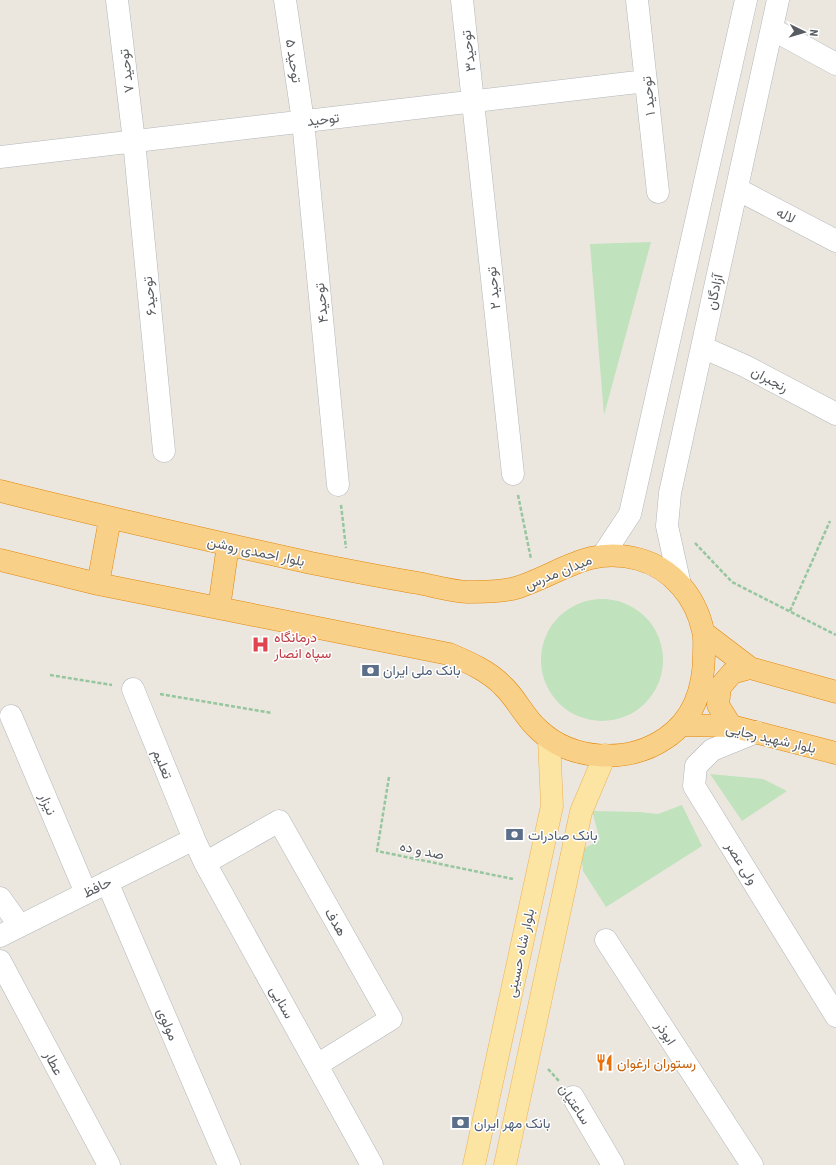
<svg xmlns="http://www.w3.org/2000/svg" width="836" height="1165" viewBox="0 0 836 1165" font-family="'Roboto Condensed',Vazirmatn,sans-serif">
<style>
.green{fill:#c0e2bc}
.lines{fill:none;stroke-linecap:round;stroke-linejoin:round}
.minor-casing{stroke:#b2b6ba;stroke-width:23}
.major-casing{stroke:#ecb257;stroke-width:23}
.highway-casing{stroke:#e28608;stroke-width:23}
.path{stroke:#96c69e;stroke-width:2.5;stroke-dasharray:4 2;stroke-linecap:butt}
.minor{stroke:#fff;stroke-width:22}
.major{stroke:#fce4a3;stroke-width:22}
.highway{stroke:#f9d088;stroke-width:22}
.labels{text-anchor:middle;dominant-baseline:central;stroke-width:3;stroke-linejoin:round;paint-order:stroke}
.street-label{font-size:14px;fill:#585c60;stroke:#fff}
.health-label{font-size:14px;fill:#be3a42;stroke:#fff;text-anchor:start}
.service-label{font-size:14px;fill:#4e5e75;stroke:#fff;text-anchor:start}
.food-label{font-size:14px;fill:#c56008;stroke:#fff;text-anchor:start}
</style>
<rect width="100%" height="100%" fill="#ebe7df"/>
<path class="green" d="M651,242L604,415L590,244Z
M541 660a61 61 0 1 1 122 0a61 61 0 1 1-122 0Z
M710,774L763,779L787,791L742,821Z
M682,805L702,846L606,907L583,871L581,850L600,840L592,811L639,812L658,814Z"/>
<g class="lines">
<defs>
<path id="minor" d="M117,0L134,141L164,451
M285,0L303,121L338,485
M462,0L513,474
M637,0L658,192
M772,29L836,64
M0,157L646,81
M737,189L836,241
M702,347L745,366L836,414
M603,555L630,514L746,0
M680,585L667,526L670,493L778,0
M133,689L194,839L205,863L372,1165
M11,716L86,893
M756,732L712,750L696,766L694,786L836,1016
M205,863L279,821L391,1019L317,1065
M107,882L229,1165
M0,898L20,926
M0,936L194,839
M606,940L752,1165
M0,961L109,1165
M573,1097L613,1165"/>
<path id="major" d="M474,1165L552,806L549,739
M505,1165L581,812L605,755"/>
<path id="highway" d="M0,491C103,517 207,540 311,563C347,570 382,577 418,583C434,586 451,591 468,592C484,592 504,592 519,587C563,572 589,546 638,559C672,568 696,597 703,631C705,638 704,647 704,654C704,687 694,719 666,738C628,764 572,761 539,730C524,717 517,699 503,686C489,671 468,662 449,654L98,584L0,560
M98,584L110,519
M219,608L228,545
M704,633L750,668L836,692
M682,725L731,726L836,753
M731,726L718,705L720,687L732,673L750,668"/>
</defs>
<use href="#minor" class="minor-casing"/>
<use href="#major" class="major-casing"/>
<use href="#highway" class="highway-casing"/>
<path class="path" d="M518,495L531,559
M341,505L346,548
M695,543L732,582L836,635
M790,611L830,521
M50,675L112,685
M160,694L272,713
M389,777L377,851L513,879
M548,1069L559,1081"/>
<use href="#minor" class="minor"/>
<use href="#major" class="major"/>
<use href="#highway" class="highway"/>
</g>
<defs>
<symbol id="hospital-bare" viewBox="-9 -9 18 18"><path d="M-5-5h3v3.5h4V-5h3V5h-3V1.5h-4V5h-3Z" fill="#e0444e" stroke="#fff" stroke-width="2.5" paint-order="stroke"/></symbol>
<symbol id="bank-bare" viewBox="-9 -9 18 18"><path d="M-6-4H6V4H-6ZM0-2.3a2.3 2.3 0 1 0 0 4.6a2.3 2.3 0 1 0 0-4.6Z" fill="#5c6f8a" stroke="#fff" stroke-width="2.5" paint-order="stroke"/></symbol>
<symbol id="restaurant-bare" viewBox="-9 -9 18 18"><path d="M-5-6h1v4h1v-4h1v4h1v-4h1v5L-1.5 .5V6h-2V.5L-5-1ZM5-6V6H3V1.5H1.5Q1.5-4 5-6Z" fill="#e8710a" stroke="#fff" stroke-width="2.5" paint-order="stroke"/></symbol>
</defs>
<g fill-rule="evenodd">
<use href="#hospital-bare" x="248" y="632" width="25" height="25"/>
<use href="#bank-bare" x="358" y="658" width="25" height="25"/>
<use href="#bank-bare" x="502" y="822" width="25" height="25"/>
<use href="#restaurant-bare" x="592" y="1050" width="25" height="25"/>
<use href="#bank-bare" x="448" y="1110" width="25" height="25"/>
</g>
<g class="labels">
<g class="street-label">
<text transform="translate(468 51) rotate(-97)">توحید۳</text>
<text transform="translate(294 61) rotate(81)">توحید ۵</text>
<text transform="translate(126 71) rotate(-97)">توحید ۷</text>
<text transform="translate(648 96) rotate(-96)">توحید ۱</text>
<text transform="translate(323 119) rotate(-7)">توحید</text>
<text transform="translate(786 215) rotate(28)">لاله</text>
<text transform="translate(493 288) rotate(-96)">توحید ۲</text>
<text transform="translate(714 292) rotate(-78)">آزادگان</text>
<text transform="translate(149 296) rotate(-96)">توحید۶</text>
<text transform="translate(321 303) rotate(-96)">توحید۴</text>
<text transform="translate(770 379) rotate(28)">رنجبران</text>
<text transform="translate(256 551) rotate(12)">بلوار احمدی روشن</text>
<text transform="translate(558 572) rotate(-22)">میدان مدرس</text>
<text transform="translate(771 738) rotate(13)">بلوار شهید رجایی</text>
<text transform="translate(163 764) rotate(68)">تعلیم</text>
<text transform="translate(48 804) rotate(67)">نیزار</text>
<text transform="translate(422 850) rotate(12)">صد و ده</text>
<text transform="translate(742 863) rotate(58)">ولی عصر</text>
<text transform="translate(97 887) rotate(-26)">حافظ</text>
<text transform="translate(336 922) rotate(60)">هدف</text>
<text transform="translate(520 953) rotate(-78)">بلوار شاه حسینی</text>
<text transform="translate(282 1002) rotate(61)">سنایی</text>
<text transform="translate(168 1024) rotate(67)">مولوی</text>
<text transform="translate(666 1033) rotate(57)">ابوذر</text>
<text transform="translate(54 1063) rotate(62)">عطار</text>
<text transform="translate(575 1104) rotate(56)">ساعتیان</text>
</g>
<g class="health-label">
<text x="274" y="637">درمانگاه<tspan x="274" dy="16">سپاه انصار</tspan></text>
</g>
<g class="service-label">
<text x="383" y="670">بانک ملی ایران</text>
<text x="528" y="835">بانک صادرات</text>
<text x="474" y="1123">بانک مهر ایران</text>
</g>
<g class="food-label">
<text x="617" y="1063">رستوران ارغوان</text>
</g>
</g>
<g transform="translate(804 32) rotate(95)" stroke="#ffffff" stroke-width="3" paint-order="stroke">
<path d="M0-3L7 15L0 10L-7 15Z" fill="#585c60"/>
<text y="-6" font-size="11" font-weight="bold" text-anchor="middle" fill="#585c60">N</text>
</g>
</svg>
